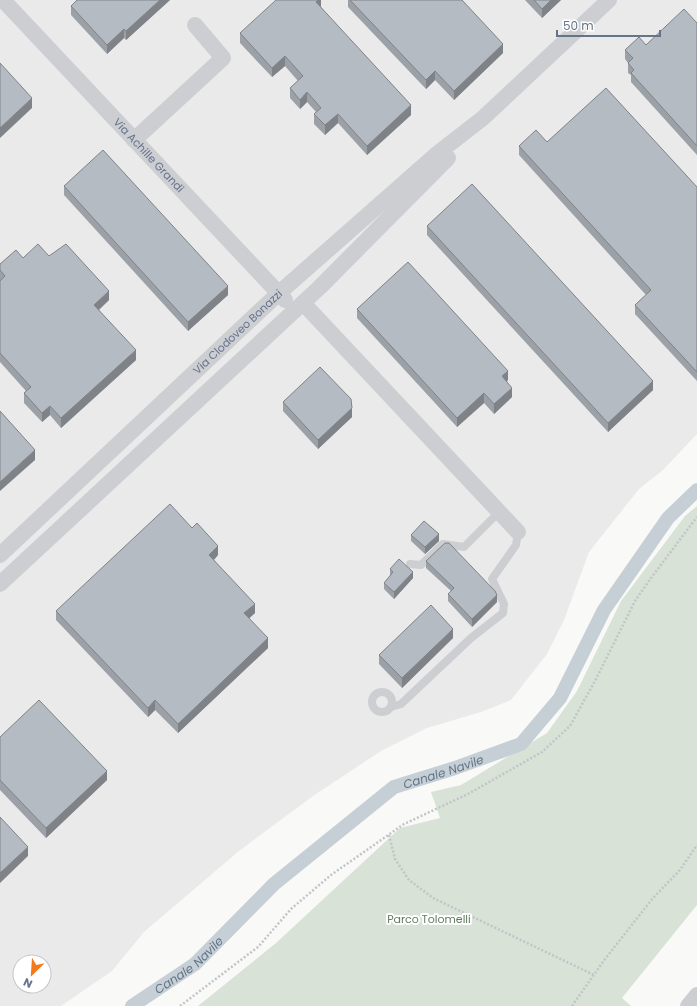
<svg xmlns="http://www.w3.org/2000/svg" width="697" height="1006" viewBox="0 0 697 1006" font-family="Poppins,sans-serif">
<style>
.built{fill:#eaeaea;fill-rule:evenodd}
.green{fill:#d9e2d7}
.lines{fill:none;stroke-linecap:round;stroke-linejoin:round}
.canal{stroke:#c7cfd6;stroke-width:14}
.path{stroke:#c2c4c7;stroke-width:2.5;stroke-dasharray:2 2;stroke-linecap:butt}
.service{stroke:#ccced2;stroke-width:8}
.minor{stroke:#ccced2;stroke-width:16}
.wall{fill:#9ca1a8}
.shaded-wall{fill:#7f8388}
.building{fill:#b5bbc3;stroke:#7f8388}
.labels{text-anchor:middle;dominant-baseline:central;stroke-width:4;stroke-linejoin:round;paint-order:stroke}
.street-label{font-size:11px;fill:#65738b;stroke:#fff}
.park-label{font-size:11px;fill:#617b61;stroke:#fff}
.water-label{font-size:12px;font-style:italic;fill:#617586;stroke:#fff}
</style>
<rect width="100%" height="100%" fill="#f9faf7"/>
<path class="built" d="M0,0H697V434L663,470L639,489L589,552L564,620L547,654L511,700L481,712L427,728L381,751L313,796L239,851L144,932L112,971L61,1006H0ZM20,962H44V986H20Z"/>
<path class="green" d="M697,506V905L622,998L631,1006H198L276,943L400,828L440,818L431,792L461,785L547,733L577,691L621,601L685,516Z"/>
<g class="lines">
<path class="canal" id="s1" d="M132,1006L195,964L274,884L394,787L455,768L521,744L560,698L604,610L668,518L697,490"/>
<path class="path" d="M389,835L395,859L409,880L433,898L594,975
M180,1006L258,947L291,909L331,875L404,824L468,794L542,752L570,726L595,681L635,601L651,578L697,517
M572,1006L605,959L653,898L680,870L697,845"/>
<path class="service" d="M410,564L421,565L443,544L464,547L499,512
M372 702a10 10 0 1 1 20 0a10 10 0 1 1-20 0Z
M391,707L401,704L471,638L503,613L504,604L492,579L516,545L518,532"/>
<g class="minor">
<path id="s2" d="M3,0L285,300"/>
<path d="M134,140L223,58L195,25"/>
<path d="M303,303L518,532"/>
<path id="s3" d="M0,555L279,293L438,153L483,118L609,0"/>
<path d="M0,584L320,287L448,158"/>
<path d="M688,1006L697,995"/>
</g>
</g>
<path class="wall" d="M77,0H170L126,40L124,38L107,54L71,15V6Z
M321,0V7L411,115L367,155L338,123L325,135L314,124V114L316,112L307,102L300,109L290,98V88L298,81L285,66L272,77L240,43V33Z
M348,0H462L503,53L454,100L435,80L426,89L348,7Z
M525,0H561L542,18Z
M697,23V155L631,82V75L628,73V63L625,59V50L646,45Z
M547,142L697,187V381L635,314V305L646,295L519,155V146Z
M64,186L228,295L188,331L64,195Z
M427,226L653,390L608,432L427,235Z
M49,256L109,300L99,310L136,360L61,428L50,415L42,422L24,403V393L26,391L0,362V281L1,280H0V264L23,258Z
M357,309L508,380L507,381L512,397L494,414L484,403L457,427L357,318Z
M283,402L352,417L318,449L283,411Z
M411,535L439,541L425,554L411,541Z
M218,555L214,560L255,613L249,618L268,648L178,733L155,710L148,717L56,620V611Z
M426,561L497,602L472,627L448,601V594L451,591L426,568Z
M390,569L413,578L394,599L384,589V583L390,576Z
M453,638L402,688L379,664V655Z
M0,737L107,780L46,838L0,790Z"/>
<path class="shaded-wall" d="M160,0H170L126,40V31Z
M318,0H321V7L316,12V2Z
M551,0H561L542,18V9Z
M124,29V38L107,54V45Z
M503,44V53L454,100V91Z
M285,56V66L272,77V68Z
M435,71V80L426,89V80Z
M307,92V102L300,109V100Z
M32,98V108L0,138V128Z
M411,105V115L367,155V146Z
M338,114V123L325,135V125Z
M228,286V295L188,331V322Z
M109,291V300L94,314V305Z
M136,350V360L61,428V418Z
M508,371V380L502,386V376Z
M653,381V390L608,432V423Z
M512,388V397L494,414V404Z
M484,393V403L457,427V418Z
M50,406V415L42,422V413Z
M352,408V417L318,449V440Z
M35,450V460L0,491V482Z
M439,534V541L425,554V547Z
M218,546V555L209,565V555Z
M413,572V578L394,599V592Z
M497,595V602L472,627V619Z
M255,604V613L244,623V613Z
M453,629V638L402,688V678Z
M268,638V648L178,733V724Z
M155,700V710L148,717V708Z
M107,771V780L46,838V828Z
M28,847V856L0,883V873Z"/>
<path class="building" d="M77,0H160L126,31L124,29L107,45L71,6Z
M276,0H318L316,2L411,105L367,146L338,114L325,125L314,114L321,108L307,92L300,100L290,88L303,76L285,56L272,68L240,33Z
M350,0H462L503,44L454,91L435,71L426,80Z
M534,0H551L542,9Z
M684,9L697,23V146L631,73L634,70L628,63L633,58L625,50L639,37L646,45Z
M0,63L32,98L0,128Z
M606,88L697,187V372L635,305L651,290L519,146L536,130L547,142Z
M103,150L228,286L188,322L64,186Z
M472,184L653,381L608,423L427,226Z
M38,244L49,256L66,244L109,291L94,305L136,350L61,418L50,406L42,413L24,393L31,387L0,353V281L5,276L0,270V264L16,250L23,258Z
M408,262L508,371L502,376L512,388L494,404L484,393L457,418L357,309Z
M320,367L351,399L352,408L318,440L283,402Z
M0,411L35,450L0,482Z
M170,504L192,528L197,523L218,546L209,555L255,604L244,613L268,638L178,724L155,700L148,708L56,611Z
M424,521L439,534L425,547L411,535Z
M445,543H449L495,591L497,595L472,619L448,594L454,588L426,561Z
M399,559L413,572L394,592L384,583L393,572L390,569Z
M431,605L453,629L402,678L379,655Z
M39,700L107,771L46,828L0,780V737Z
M0,817L28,847L0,873Z"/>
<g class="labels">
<g class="street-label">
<text stroke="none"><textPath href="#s2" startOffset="213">Via Achille Grandi</textPath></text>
<text stroke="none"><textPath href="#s3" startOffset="326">Via Clodoveo Bonazzi</textPath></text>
</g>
<g class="park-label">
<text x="429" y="919">Parco Tolomelli</text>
</g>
<g class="water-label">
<text stroke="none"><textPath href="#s1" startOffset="394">Canale Navile</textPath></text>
<text stroke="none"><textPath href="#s1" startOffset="70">Canale Navile</textPath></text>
</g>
</g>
<g transform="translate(32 974) rotate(205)"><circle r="19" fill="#ffffff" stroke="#c1c7d1"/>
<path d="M0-3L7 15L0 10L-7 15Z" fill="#f5781b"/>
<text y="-6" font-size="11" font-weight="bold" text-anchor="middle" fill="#65738b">N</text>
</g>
<path d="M557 30v6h103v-6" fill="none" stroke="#65738b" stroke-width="2"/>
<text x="563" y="30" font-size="12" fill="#65738b" stroke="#ffffff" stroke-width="3" paint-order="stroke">50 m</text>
</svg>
